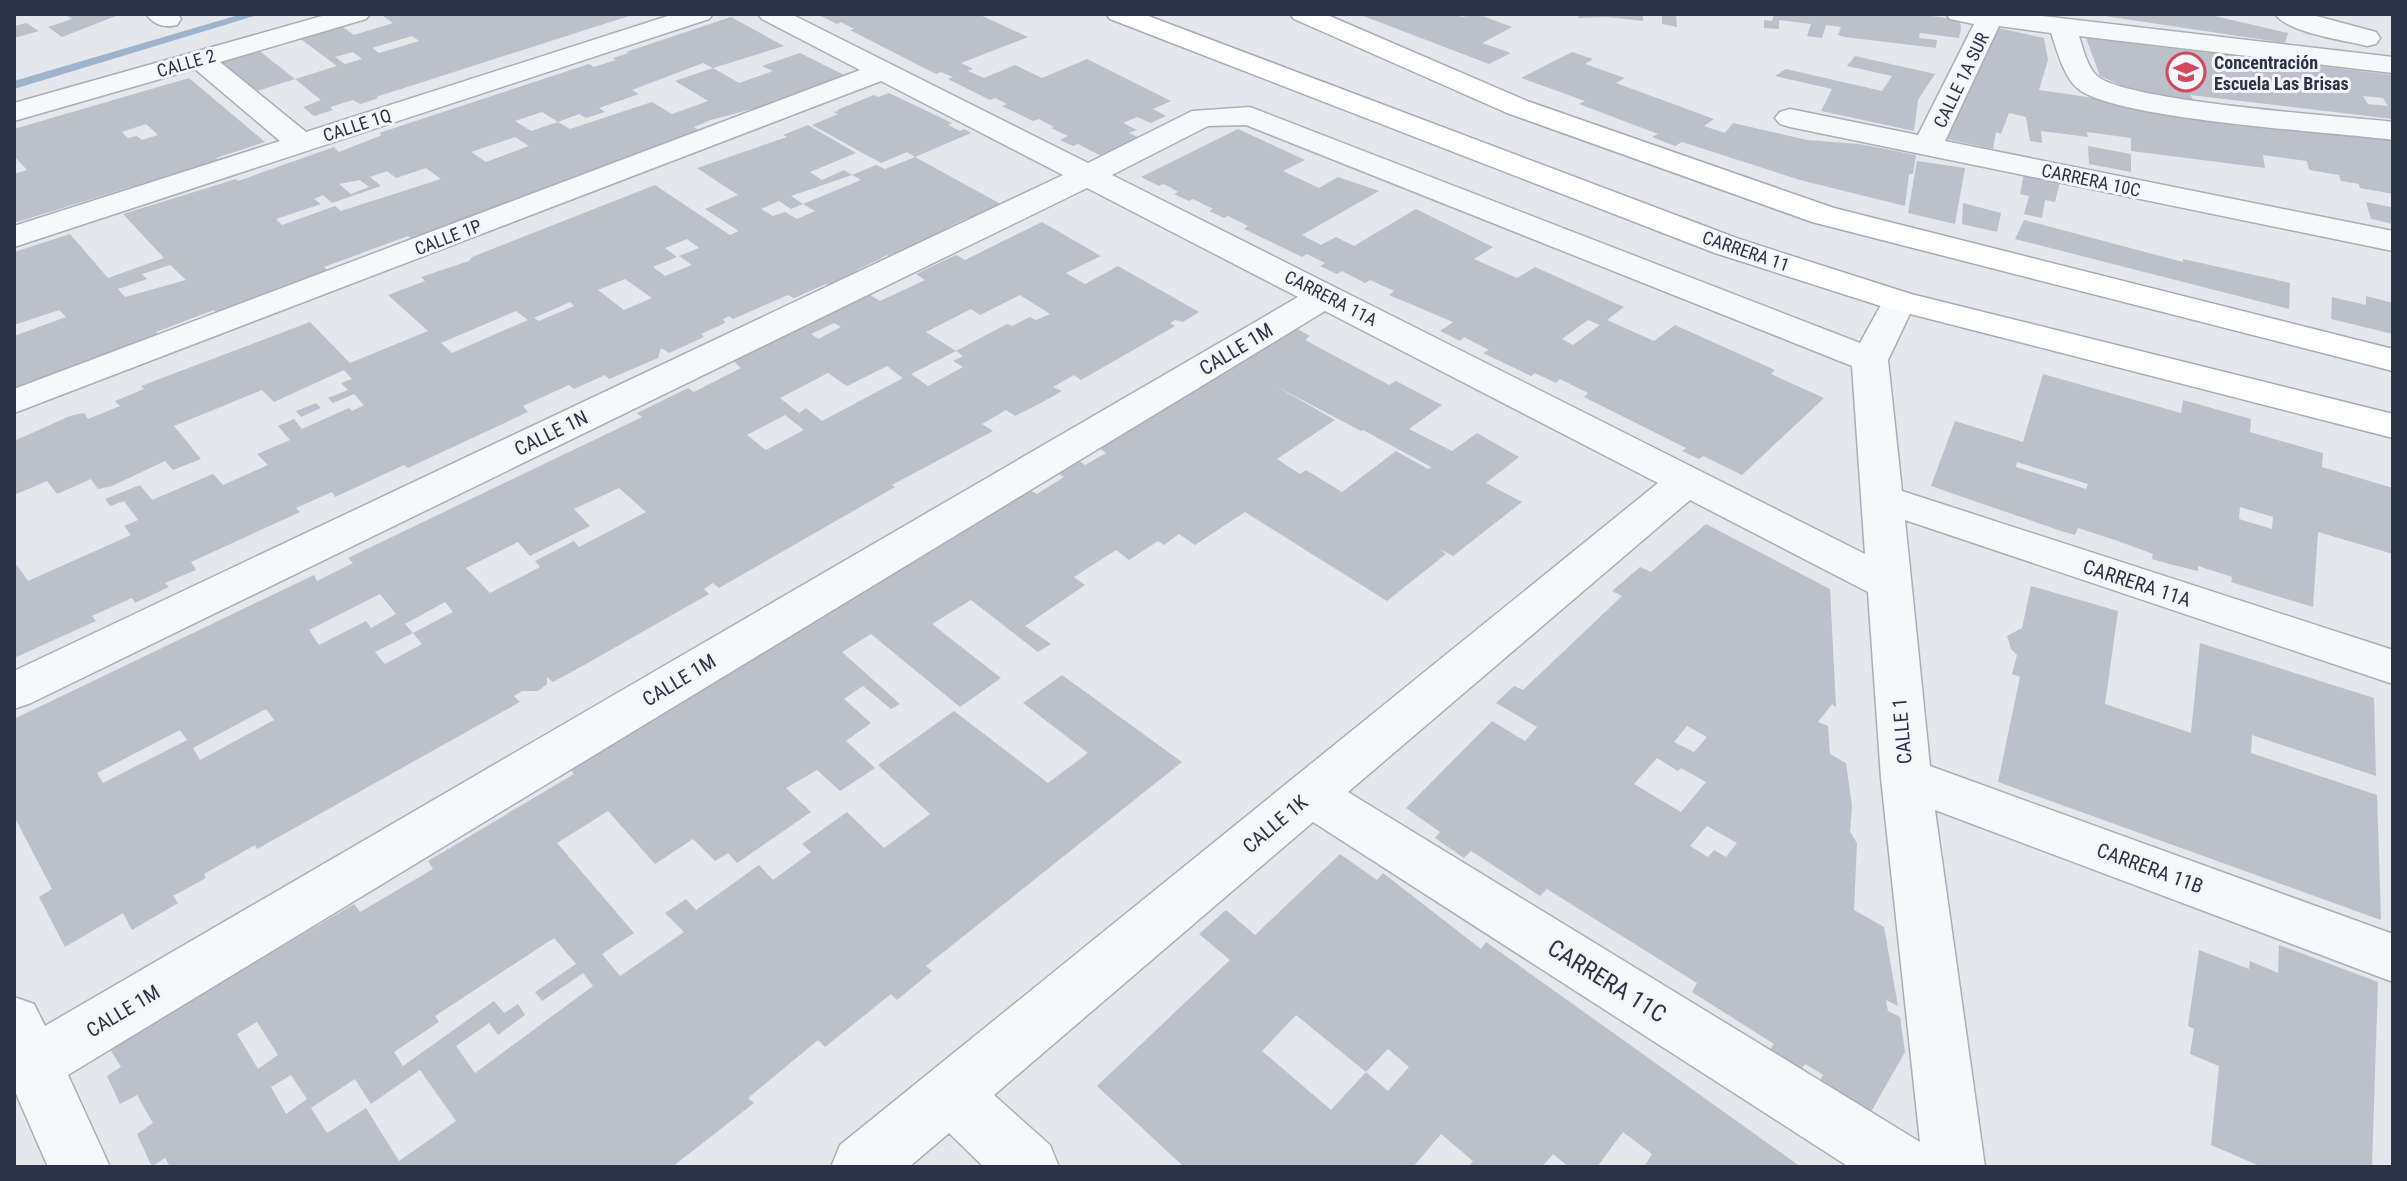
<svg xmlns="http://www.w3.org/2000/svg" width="2407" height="1181" viewBox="0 0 2407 1181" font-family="'Roboto Condensed',sans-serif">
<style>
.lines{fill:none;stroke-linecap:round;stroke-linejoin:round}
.stream{fill:#9fb4cc;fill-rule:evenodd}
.building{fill:#bbc0ca;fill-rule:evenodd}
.street-casing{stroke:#a9aeb7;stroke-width:3}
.primary-casing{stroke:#a3abb8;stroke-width:3}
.street{fill:#f7f8fa;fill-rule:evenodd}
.primary{fill:#fff;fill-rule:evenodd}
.labels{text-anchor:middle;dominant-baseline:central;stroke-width:6;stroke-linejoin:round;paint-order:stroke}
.far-poi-label{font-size:18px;font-weight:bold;fill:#2b3445;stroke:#f4f6f9;text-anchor:start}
.far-street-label{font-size:18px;fill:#2b3445;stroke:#f4f6f9}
.street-label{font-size:20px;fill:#2b3445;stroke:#f4f6f9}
.near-street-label{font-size:24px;fill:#2b3445;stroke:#f4f6f9}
</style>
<rect width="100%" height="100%" fill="#e4e7ec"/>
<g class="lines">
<path class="stream" d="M242,14H261L14,89V81Z"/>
</g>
<path class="building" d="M75,14H121L62,37L48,27L72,19L67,16Z
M380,14H632V15L376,97L379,98L360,104L353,100L330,107L333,110L314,116L303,107L321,100L295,79L337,66L298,37L340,25L354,35L393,23ZM412,36L419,41L379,53L372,48ZM353,52L362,59L345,64L335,57Z
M817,14H978L1028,37L961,63L973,69L968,71L984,78L1015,65L1042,78L1087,59L1171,101L1153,109L1166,116L1151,123L1137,117L1123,123L1137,130L1129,133L1147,141L1109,160L1078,144L1073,146L1060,140L1068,136L1051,128L1054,127L1039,119L1033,121L1002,106L1007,104L995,98L990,100L948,79L953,77L941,72L936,74L850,30L854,29L841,22L837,24Z
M1358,14H1456L1462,17L1477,14L1512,27L1482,43L1511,53L1489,64Z
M1579,14H1643V21L1608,17L1578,18Z
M1662,14H1676L1677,27L1662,24Z
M1774,14H1918L1960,20L1961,29L1959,38L1920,33L1919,38L1937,40L1936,48L1845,37L1838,35L1841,27L1826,25L1822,38L1807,36L1811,24L1779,20V29L1764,28V20L1772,21Z
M2091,14H2206L2288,33L2285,43Z
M731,17L784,46L713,68L703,63L632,90L639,94L599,108L605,112L586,118L579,114L558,122L570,129L652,102L672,114L708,101L675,81L713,68L739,83L773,71L762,66L800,53L844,75L771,102L775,105L756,111L752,109L711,120L694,127L698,130L488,214L484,211L411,238L408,236L381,246L324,267L329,272L218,314L214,310L156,332L159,336L14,389V336L66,317L59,310L14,325V252L70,234L108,278L164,258L123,214L236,179L238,181L334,147L339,152L382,135L379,133L589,64L594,67L616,60L613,58L629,53L626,52ZM542,112L558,122L531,131L515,121ZM515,137L529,146L486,162L471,152ZM426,168L441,179L341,211L335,206L282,225L276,219L321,204L314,199L323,195L332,203L381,186L370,177L387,171L396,178ZM360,180L369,187L351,194L339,184ZM170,265L186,280L125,297L118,289L147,279L142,274Z
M26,23L39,31L14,38V26Z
M1998,28L2044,38L2048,60L2039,90L2392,141L2393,194L2360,188L2359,184L2341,181L2339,175L2309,170L2307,161L2263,155L2265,168L2131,151V138L2087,132L2088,137L2041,131L2042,143L2030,141L2026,117L2009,113L2001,134L1996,132L1993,149L1938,137Z
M2086,38L2393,75V119L2190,95L2194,100L2136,92L2100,76ZM2363,96L2383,98L2388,106L2368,104Z
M257,49L295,79L251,93L214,62Z
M1572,52L1593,59L1585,64L1625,78L1616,83L1714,119L1704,126L1725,133L1733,123L1807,140L1859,144L1916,155L1913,174H1909L1905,206L1800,180L1682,142L1675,146L1652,137L1658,134L1579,104L1585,101L1521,78Z
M1855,56L1935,74L1918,100L1914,131L1821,111L1832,89L1775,76L1786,69L1882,91L1892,76L1847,66Z
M189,78L265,142L216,158L218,160L14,223V174L27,170L14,156V129ZM146,124L158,135L142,140L137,136L128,138L122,132Z
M889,93L952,123L948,125L960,131L964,129L971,133L915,157L907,152L881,163L812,125L838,114L833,112L839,111L837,110L874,95L878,97Z
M808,125L856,153L810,172L822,180L844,170L852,175L876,165L885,169L915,157L1008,208L976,223L967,218L945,229L949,231L890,258L887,255L880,259L857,270L866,276L835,290L826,284L794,298L788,295L733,319L729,316L723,319L725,323L701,334L704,337L669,353L661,348L658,358L609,379L605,375L574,389L569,385L523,406L528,412L408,468L404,465L335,497L332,492L296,508L300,512L191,562L196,570L165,583L169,587L135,603L132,598L92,616L96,621L14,658V566L17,565L28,581L131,535L124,526L138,520L124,501L110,506L105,499L140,485L152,500L213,474L223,485L268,465L257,454L290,440L278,426L294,419L302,429L349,408L352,411L364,405L354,394L333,403L328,398L348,390L341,383L352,379L344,370L274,402L262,390L174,426L201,459L173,470L165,461L112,486L98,489L91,479L57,494L47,481L14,495V441L70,416L84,413L88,419L120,406L115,401L144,389L141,386L310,322L350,363L428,331L388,295L425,281L421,277L469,261L472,257L655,185L730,235L739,231L705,209L738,195L697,168L787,137L783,135ZM852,175L861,180L803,204L815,211L797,219L785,212L773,216L761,209L779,201L791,209L803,204L791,196ZM687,239L699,248L679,256L692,265L665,276L653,267L677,257L665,248ZM625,279L652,298L624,310L598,290ZM570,302L574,306L539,321L534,318ZM516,311L528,320L452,353L441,343Z
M1238,129L1305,160L1283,171L1319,188L1338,177L1379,191L1302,235L1321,245L1336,237L1354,246L1416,209L1493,247L1474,259L1517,278L1535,267L1624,307L1607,320L1654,341L1675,325L1775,370L1771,374L1824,398L1742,475L1703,456L1699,459L1682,451L1686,448L1584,397L1588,393L1560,379L1556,383L1535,373L1531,376L1483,353L1489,350L1464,337L1460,341L1440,331L1453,322L1389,295L1394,291L1370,280L1365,283L1342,271L1337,274L1320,266L1325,263L1307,254L1302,257L1244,229L1248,226L1228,216L1224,218L1209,211L1213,209L1193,199L1189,201L1174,194L1178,192L1170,187L1163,184L1159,186L1141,177ZM1588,320L1600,325L1573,345L1562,339Z
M2088,146L2131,154V172L2089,164Z
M1917,161L1965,168L1955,224L1908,213Z
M2024,174L2060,182L2055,202L2045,200L2042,218L2024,214L2029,196L2020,194Z
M2366,202L2391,207L2393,224L2371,219Z
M1963,203L2001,213L1997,232L1962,224Z
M2024,220L2183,262V259L2290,283L2289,309L2015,239Z
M1042,222L1101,256L1066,273L1085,284L1118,266L1199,312L1183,322L1175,320L1170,323L1175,326L1081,380L1074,375L1053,387L1062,391L1039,404L1015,416L1006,410L982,424L993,431L892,485L895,487L719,588L713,583L704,589L709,594L586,664L553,682L547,677V684L538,691H522L514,696L520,702L257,849L255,845L204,874L206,878L173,896L178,903L132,930L123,913L65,947L39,897L52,889L14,816V719L314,575L317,581L353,563L348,558L642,417L637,413L688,388L694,392L741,368L730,358L867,293L880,301L925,280L916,274L956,255L965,260ZM1020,295L1050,314L1036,320L1030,317L1012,326L1007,324L956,351L963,356L953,361L963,367L928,386L911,374L956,351L926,332L971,309L980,315ZM834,323L841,327L818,339L811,334ZM887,366L903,378L822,421L806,408L799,413L780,398L828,373L847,386ZM785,415L804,430L766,450L747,435ZM619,488L646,512L579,547L574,541L535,561L540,567L490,593L466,568L518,542L530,556L590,526L574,509ZM380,594L396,614L371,628L366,621L319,645L309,630ZM445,602L453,612L413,633L422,644L385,664L375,652L413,633L405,624ZM266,709L274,720L200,760L193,748ZM180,730L187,740L103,783L97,773Z
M2366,296L2393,303V334L2331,319L2332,297L2366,305Z
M1292,326L1310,336L1305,340L1389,385L1396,381L1442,405L1409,429L1452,451L1477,433L1519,457L1486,483L1522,502L1453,556L1440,549L1446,554L1387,601L1245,512L1195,545L1179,534L1164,545L1158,541L1129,560L1116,550L1074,577L1085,585L1025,626L1051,644L1038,652L971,600L932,624L1001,678L960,707L871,634L842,652L900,704L891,709L863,686L844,699L871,723L846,741L875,768L840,791L817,770L786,788L811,812L737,863L728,853L715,861L693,839L655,864L608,811L557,843L634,933L602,954L620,976L684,932L665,913L686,899L696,910L759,865L773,880L811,852L802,844L847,812L884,848L930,814L878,765L954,711L1048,783L1088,753L1023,703L1062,675L1182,762L926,966L932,971L897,1000L891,994L825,1047L818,1040L748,1098L754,1103L672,1167H170L165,1158L153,1166L150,1163L137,1134L153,1123L137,1095L120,1104L107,1076L121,1067L105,1041L224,972L229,978L354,904L360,912L433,869L428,861L574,774L568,766L913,557L918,560L964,532L960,528L1026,488L1037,494L1064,477L1054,471L1075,458L1085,465L1106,453L1096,446ZM1274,385L1361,431L1363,430L1431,467L1428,469L1396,451L1342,492L1306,470L1300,474L1277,459L1335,420ZM554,938L576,964L535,992L542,1001L583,973L593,986L475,1073L456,1046L489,1023L498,1035L525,1015L518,1004L504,1013L494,1001L403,1066L394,1052L439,1022L435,1016ZM257,1022L278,1055L258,1069L237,1034ZM420,1070L456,1121L399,1161L366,1108L327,1133L311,1108L355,1079L371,1104ZM291,1075L307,1099L286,1114L271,1087Z
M2043,374L2181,413L2183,400L2251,419L2250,432L2323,453L2322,467L2393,488V554L2318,532L2313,607L2231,582L2232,577L2198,566V571L2173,565L2152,559L2153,554L2118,541L2078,528L2075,535L2064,532L1931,486L1955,421L2023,442ZM2017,462L2088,484L2086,489L2016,467ZM2240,507L2273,517L2272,529L2239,519Z
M316,403L321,408L301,417L296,411Z
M1706,524L1830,589L1836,707L1832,704L1818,722L1828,726L1830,754L1846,763L1852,806L1850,832L1857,843L1854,910L1884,927L1898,1006L1886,1000L1888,1011L1900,1017L1905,1052L1868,1117L1818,1085L1823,1075L1817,1071L1805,1064L1799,1073L1768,1053L1774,1044L1692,992L1697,983L1547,889L1540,896L1471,851L1464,858L1435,838L1440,832L1406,808L1492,721L1525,741L1537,727L1496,703L1514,686L1523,690L1622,596L1612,591L1640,567L1651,572ZM1687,726L1707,737L1694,752L1674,742ZM1657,758L1678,771L1681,768L1706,782L1681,812L1634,784ZM1707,826L1737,843L1726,857L1714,850L1708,857L1690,846Z
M2031,586L2118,611L2105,704L2191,733L2200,643L2374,698L2376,776L2252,735L2251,753L2377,795L2381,920L1998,782L2020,677L2012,674L2017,655L2011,649L2007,636L2022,628Z
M1340,854L1377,880L1383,873L1481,949L1486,942L1801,1167H1644L1652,1154L1623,1132L1597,1167H1569L1553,1154L1542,1167H1469L1473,1161L1441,1134L1413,1167H1184L1097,1086L1230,960L1199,934L1226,910L1255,935ZM1296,1015L1366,1072L1388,1049L1409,1067L1388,1091L1366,1072L1331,1110L1262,1051Z
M2279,945L2378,982L2372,1167H2262L2211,1145L2219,1066L2190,1054L2194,1029L2188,1026L2199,950L2249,969L2250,961L2278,973Z"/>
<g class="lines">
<defs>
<path id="street" d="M146,14H178L181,19L177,25C165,28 154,25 146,14Z
M329,14H370L366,19L220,62L306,132L674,14H713L709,19L14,247V226L280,141L195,69L14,121V103Z
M758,14H791L1088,163L1192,111L1250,107L1860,343L1887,294L1899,291L1911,294L1916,301L1888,360L1902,491L2393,650V684L1905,520L1930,766L2393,934V982L1935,810L1985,1167H1849L1313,822L994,1095L1050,1145L1059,1167H984L949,1133L909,1167H831L840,1145L1658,483L1325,311L68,1075L110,1167H48L14,1089V997L34,1004L45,1026L1298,297L1087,188L31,703L14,709V671L1063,175L881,81L14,413V389L860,70L762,19ZM1246,125L1852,366L1865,554L1112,175L1208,126ZM1690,500L1868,592L1881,778L1920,1142L1348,792Z
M1946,14H2026L2393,57V73L2079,36C2083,48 2087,66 2096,75C2123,102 2343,116 2393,122V140C2334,132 2115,120 2077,88C2063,75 2057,50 2051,33L1999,26L1945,141L2393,231V251L1790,127L1780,124L1775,118L1780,112L1790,109L1918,135L1974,24L1950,19Z
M2275,14H2309L2376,32L2380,38L2376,44L2367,46C2344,40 2288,33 2275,14Z"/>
<path id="primary" d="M1106,14H1143L1739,239L1911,294L2393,414V438L1887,308L1715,253L1110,19Z
M1290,14H1325L1527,101L1834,208L2393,349V371L1812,222L1507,113L1294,19Z"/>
</defs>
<use href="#street" class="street-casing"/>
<use href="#primary" class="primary-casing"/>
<use href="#street" class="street"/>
<use href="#primary" class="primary"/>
</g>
<defs>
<symbol id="school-ring" viewBox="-11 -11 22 22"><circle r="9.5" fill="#f4f6f9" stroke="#d1495b" stroke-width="1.5"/><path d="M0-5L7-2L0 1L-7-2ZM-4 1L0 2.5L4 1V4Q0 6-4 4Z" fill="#d1495b"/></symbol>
</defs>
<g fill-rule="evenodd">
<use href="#school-ring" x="2164" y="50" width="44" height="44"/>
</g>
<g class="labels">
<g class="far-poi-label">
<text x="2214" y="62">Concentración<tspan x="2214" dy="21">Escuela Las Brisas</tspan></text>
</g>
<g class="far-street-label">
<text transform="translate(186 63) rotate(-16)">CALLE 2</text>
<text transform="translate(1961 80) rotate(-64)">CALLE 1A SUR</text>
<text transform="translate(357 125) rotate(-18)">CALLE 1Q</text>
<text transform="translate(2091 180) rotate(12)">CARRERA 10C</text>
<text transform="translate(448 237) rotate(-21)">CALLE 1P</text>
<text transform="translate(1746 251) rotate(19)">CARRERA 11</text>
<text transform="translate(1331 298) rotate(27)">CARRERA 11A</text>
</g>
<g class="street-label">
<text transform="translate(1236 349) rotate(-31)">CALLE 1M</text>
<text transform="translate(551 433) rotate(-26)">CALLE 1N</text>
<text transform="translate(2137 583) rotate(18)">CARRERA 11A</text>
<text transform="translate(679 680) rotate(-31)">CALLE 1M</text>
<text transform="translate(1902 731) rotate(-95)">CALLE 1</text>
<text transform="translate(1275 824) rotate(-40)">CALLE 1K</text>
<text transform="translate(2150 868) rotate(20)">CARRERA 11B</text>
<text transform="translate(123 1011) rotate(-31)">CALLE 1M</text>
</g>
<g class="near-street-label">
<text transform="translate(1607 981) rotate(32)">CARRERA 11C</text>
</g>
</g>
<rect width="2407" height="1181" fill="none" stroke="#2b3445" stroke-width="32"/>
</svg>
